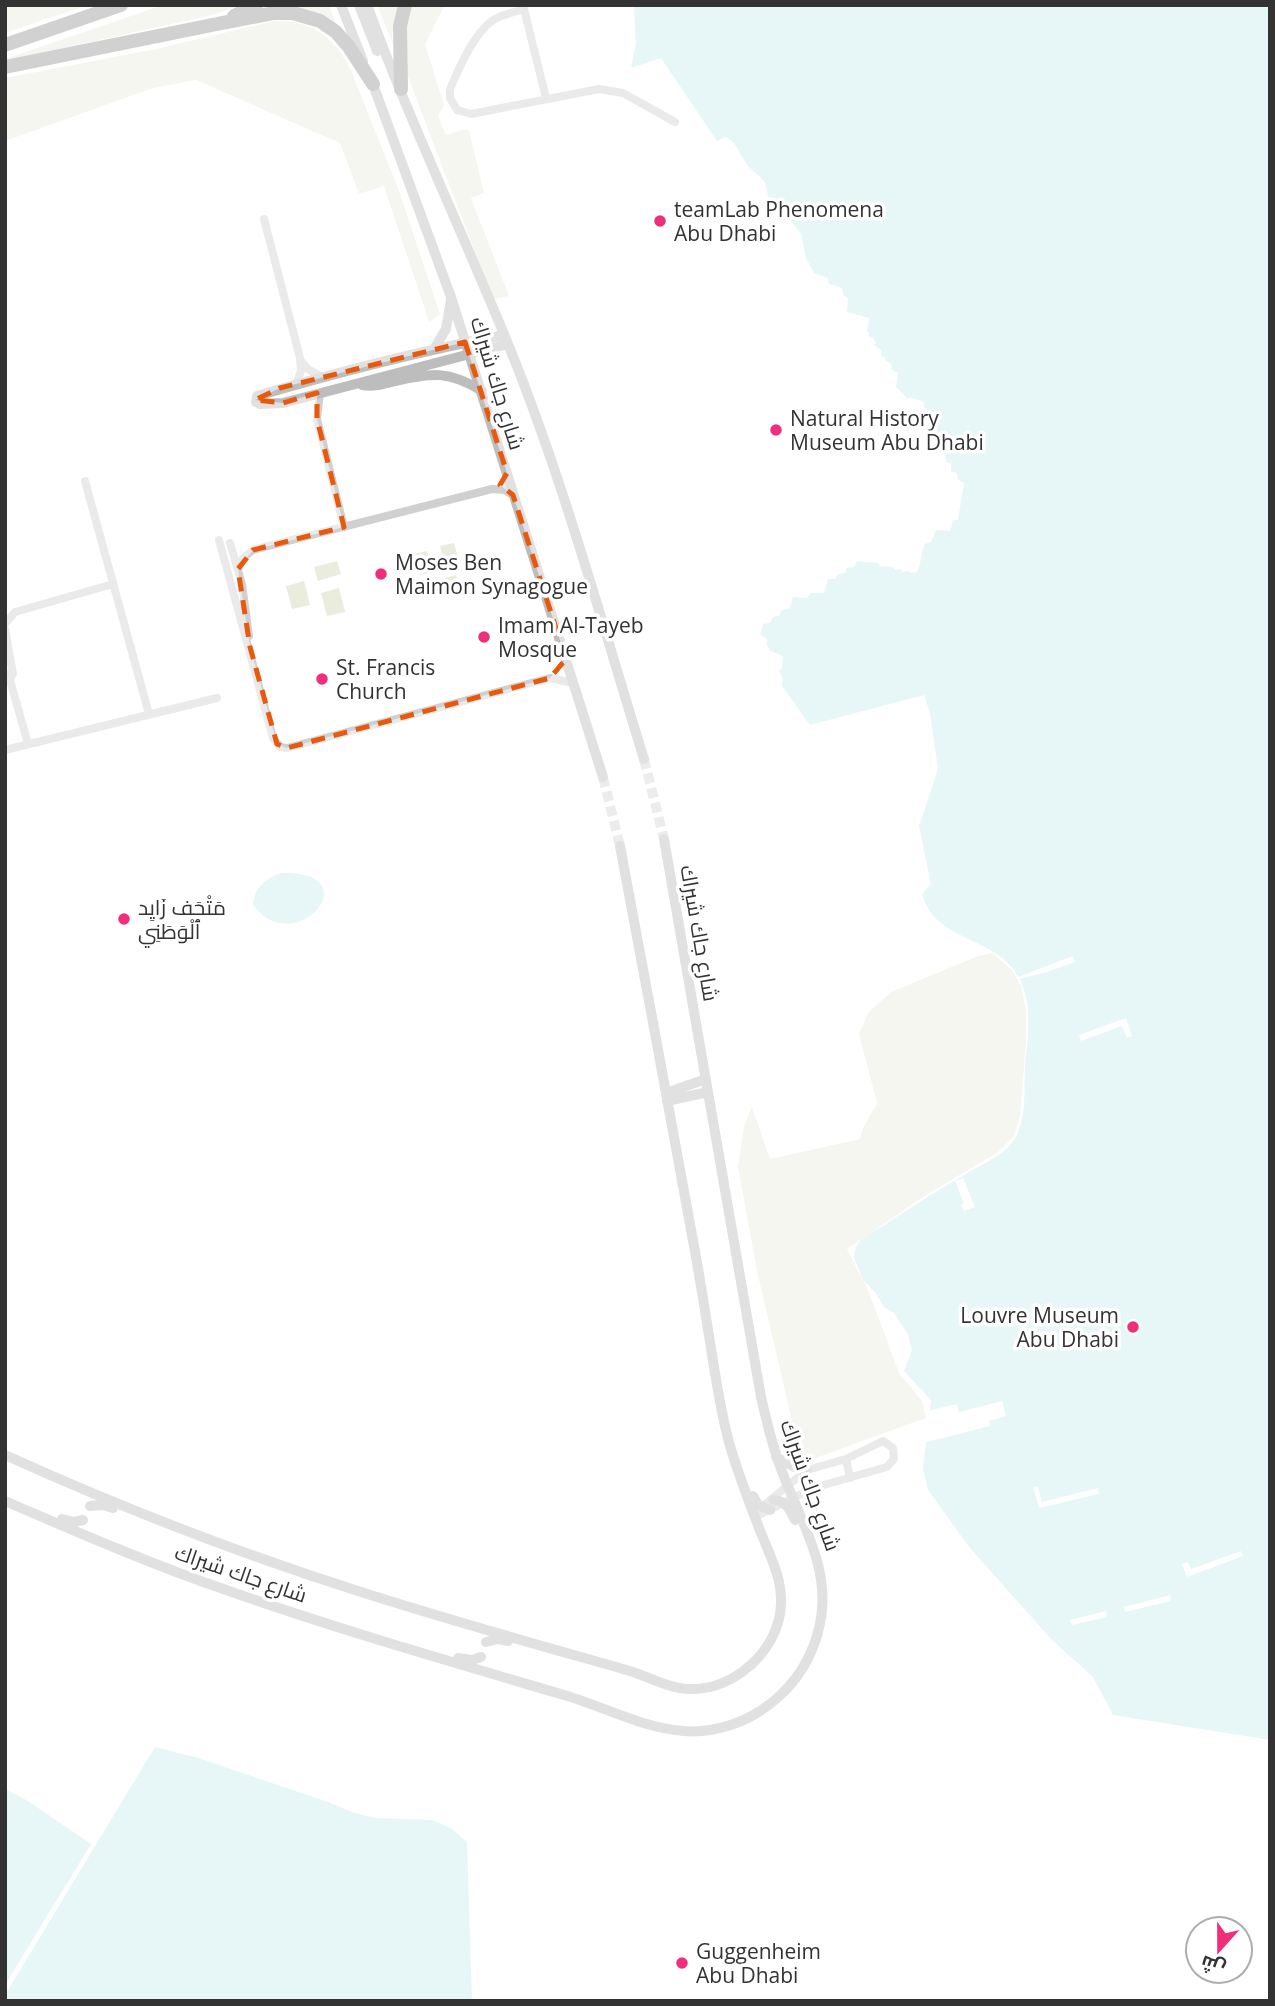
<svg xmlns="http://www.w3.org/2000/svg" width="1275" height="2006" viewBox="0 0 1275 2006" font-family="'Open Sans',Cairo,sans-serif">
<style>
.green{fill:#eaecde}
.water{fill:#caebee}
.pier{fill:#fff}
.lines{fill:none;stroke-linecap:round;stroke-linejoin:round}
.secondary-tunnel{stroke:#d6d6d6;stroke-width:10;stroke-dasharray:10 5;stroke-linecap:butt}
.street{stroke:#d0d0d0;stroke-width:8}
.secondary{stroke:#bdbdbd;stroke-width:10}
.highway{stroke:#9a9a9a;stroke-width:14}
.marked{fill:none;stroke:#e8590c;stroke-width:5;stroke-dasharray:14 9;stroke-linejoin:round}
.poi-dot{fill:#f02f7c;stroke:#fff;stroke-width:2.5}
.labels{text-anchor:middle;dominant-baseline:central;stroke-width:7;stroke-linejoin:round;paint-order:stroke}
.poi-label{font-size:21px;fill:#333;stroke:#fff;text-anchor:start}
.street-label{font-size:21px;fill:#333;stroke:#fff}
</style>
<rect width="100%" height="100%" fill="#fff"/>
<path class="green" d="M9,5H88L5,33V7Z
M163,5H241L212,15L5,61V59Z
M265,5H329L337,27L316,19L244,16Z
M377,5H399L392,34L394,47Z
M408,5H445L425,44L444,105L438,116L446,135L461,130H469L484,193L471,198L509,296L493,299L405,69L403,18Z
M274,21C313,20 334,37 351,70L400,193L440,314L429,322L384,186L359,194L340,143L196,80L153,88L5,141V78L156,49Z
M454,543L459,561L445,564L440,546Z
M427,551L433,572L420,575L414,554Z
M337,561L341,574L318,581L314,567Z
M456,575L459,589L430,597L427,583L439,580L440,584L445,583L444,578Z
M304,581L310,605L292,609L286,586Z
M339,588L345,612L327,616L321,593Z
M992,953L1012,970L1021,986L1026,1009V1044L1020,1115L1014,1136L997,1153L929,1193L847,1249L868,1290L899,1373L922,1401L926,1418L813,1459L800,1455L757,1271L738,1167L744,1126L752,1107L770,1159L860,1139L863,1128L877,1103L859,1034L869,1012L891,992L978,956Z"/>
<path class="water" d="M634,5H1270V1740L1113,1715L1093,1677L1051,1639L970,1548L928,1490L923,1468L931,1400L904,1371L912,1350L908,1334L894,1313L884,1307L875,1292L863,1280L854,1257C855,1252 856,1245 859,1242C865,1235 878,1229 886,1224C914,1205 942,1188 971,1171C986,1162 1004,1155 1014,1140C1027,1121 1024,1089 1025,1067C1027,1043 1032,1017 1025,993C1008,932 938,949 922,894L931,884L919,826L938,769L930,713L924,695L810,725L782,686L783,679L779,671L782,669L783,656L770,651L766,643L768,640L760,634L763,624L770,623L773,617L779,616L782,610L789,609L793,597L807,598L810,593H824L828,579H835L838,574L845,573L847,568L854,567L857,561L878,563L880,566L893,567L895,570L901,569L903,572L909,571L911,573L917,572C922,563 920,553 925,544L931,542L936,530L950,531L953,520H958L964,483L958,480L957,473L951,471V464L946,462L945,455L939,451V445L934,443L936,421L931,417L930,411L924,408V402L910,397L908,399L896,387L898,373L892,370L891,364L886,361L885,357H882L881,354L882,351L874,345L876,343L873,338L868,336L870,333L867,332L869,318L847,312L848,298L843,295L842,288L829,284L828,278L814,273L806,258L801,234L792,222L777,211L769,200L765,182L747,165L734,143L726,137L717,141L661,58L631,68L636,44Z
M281,873C373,870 295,962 253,905C254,888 265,879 281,873Z
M155,1747L198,1758L331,1803L354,1813L376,1818L432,1820L451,1828L467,1842L472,2001H5V1995Z
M5,1789L28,1801L91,1844L5,1985Z"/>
<path class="pier" d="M1073,956L1075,962L1047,972L1019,979L1018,977Z
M1126,1018L1132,1036L1127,1038L1122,1026L1081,1041L1079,1035Z
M963,1178L975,1207L964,1211L961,1205L964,1204L955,1181Z
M1002,1401L1006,1416L989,1421L990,1426L923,1443L927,1411L957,1404L959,1412Z
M1038,1486L1042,1502L1098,1488L1099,1494L1039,1508L1033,1487Z
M1241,1551L1243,1556L1187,1577L1182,1564L1188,1562L1191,1569Z
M1170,1595L1171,1601L1125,1612L1124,1607Z
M1106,1611L1107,1617L1072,1625L1070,1620Z"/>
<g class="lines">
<path class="secondary-tunnel" d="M644,759L664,839
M603,777L620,846"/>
<path class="street" d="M523,5L546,98
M524,9C515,12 505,14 497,18C476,28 459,68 450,89V98L457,110L471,114L599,89L623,93L675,122
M264,219L300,358L301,371L296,384
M301,361L308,369L322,377
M320,393L317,419L344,527
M85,481L149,714
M219,540L273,738L280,747L287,748L550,678L573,683
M230,543L242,584L249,636
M238,569L243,558L253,550L492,489L504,490L513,495
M5,624L15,612L113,584
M5,629L13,674L10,680
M5,673L7,678L10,680L28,744
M5,750L217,698
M846,1459L850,1478
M755,1517L813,1488L887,1467L894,1459L893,1448L883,1441L846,1459L807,1470L759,1509"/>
<path class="secondary" d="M341,5L363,61
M359,5L377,51
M367,5C409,120 462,231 508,344C563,479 601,620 644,759
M371,79L451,297L603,777
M504,335C421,351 338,372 257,396L256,402L260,404L283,403L508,344
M434,349L446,329L451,300
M362,385C374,387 384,384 395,381C431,373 449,370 482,391
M666,1093L706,1079
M667,1101L708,1092
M5,1455C120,1507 238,1553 358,1591C448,1620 539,1645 630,1671C646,1676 662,1685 679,1688C724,1695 768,1662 779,1619C787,1585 771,1559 759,1528C749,1502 739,1476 731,1449C722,1420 718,1390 713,1361C707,1323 701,1284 694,1246C670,1113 645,979 620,846
M776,1457L794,1467L807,1470
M753,1496L758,1505L770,1510
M773,1500C786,1500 790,1510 795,1520
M5,1501C79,1533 153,1565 229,1591C340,1630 452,1662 564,1695C609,1708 655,1735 702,1731C760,1725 806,1683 819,1628C833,1572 802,1524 783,1474C773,1449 767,1423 761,1397L664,839
M90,1506L103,1505L113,1508
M62,1519L74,1522L83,1520
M486,1642L498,1639L508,1641
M458,1658L472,1660L481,1657"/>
<path class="highway" d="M234,16L256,5
M5,45L121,5
M5,67L217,24L274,13H293L320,21L336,32L349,47L373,84
M401,89L400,26L405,5"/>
</g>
<path d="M0 0H1275V2006H0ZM465,342L507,473L500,485L513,495L566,659L550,678L287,748L277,744L250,647L238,569L253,550L344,527L317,419V393L283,403L255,400L280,388Z" fill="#fff" fill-opacity=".55" fill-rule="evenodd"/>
<path class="marked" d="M465,342L507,473L500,485L513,495L566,659L550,678L287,748L277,744L250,647L238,569L253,550L344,527L317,419V393L283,403L255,400L280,388Z"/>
<g class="poi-dot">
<circle cx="660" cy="221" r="7"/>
<circle cx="776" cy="430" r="7"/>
<circle cx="381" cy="574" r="7"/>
<circle cx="484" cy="637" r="7"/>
<circle cx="322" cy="679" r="7"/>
<circle cx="124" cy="919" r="7"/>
<circle cx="1133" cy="1327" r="7"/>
<circle cx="682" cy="1963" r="7"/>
</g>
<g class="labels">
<g class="poi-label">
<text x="674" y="209">teamLab Phenomena<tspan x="674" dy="24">Abu Dhabi</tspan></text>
<text x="790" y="418">Natural History<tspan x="790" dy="24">Museum Abu Dhabi</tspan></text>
<text x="395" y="562">Moses Ben<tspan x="395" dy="24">Maimon Synagogue</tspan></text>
<text x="498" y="625">Imam Al-Tayeb<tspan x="498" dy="24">Mosque</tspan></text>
<text x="336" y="667">St. Francis<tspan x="336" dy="24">Church</tspan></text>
<text x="138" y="907">مَتْحَف زَايِد<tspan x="138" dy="24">ٱلْوَطَنِي</tspan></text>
<text x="1119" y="1315" text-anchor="end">Louvre Museum<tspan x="1119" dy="24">Abu Dhabi</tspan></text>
<text x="696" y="1951">Guggenheim<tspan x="696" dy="24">Abu Dhabi</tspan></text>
</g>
<g class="street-label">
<text transform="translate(498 383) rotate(73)">شارع جاك شيراك</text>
<text transform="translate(700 933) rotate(80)">شارع جاك شيراك</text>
<text transform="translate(811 1485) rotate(70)">شارع جاك شيراك</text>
<text transform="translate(241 1573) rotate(19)">شارع جاك شيراك</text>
</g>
</g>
<rect width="1275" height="2006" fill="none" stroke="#333333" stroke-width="14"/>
<g transform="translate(1219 1950) rotate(201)"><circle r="33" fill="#ffffff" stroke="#adadad" stroke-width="2"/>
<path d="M0-5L12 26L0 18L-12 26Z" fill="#f02f7c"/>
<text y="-10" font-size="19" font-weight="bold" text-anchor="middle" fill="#333333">ش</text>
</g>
</svg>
